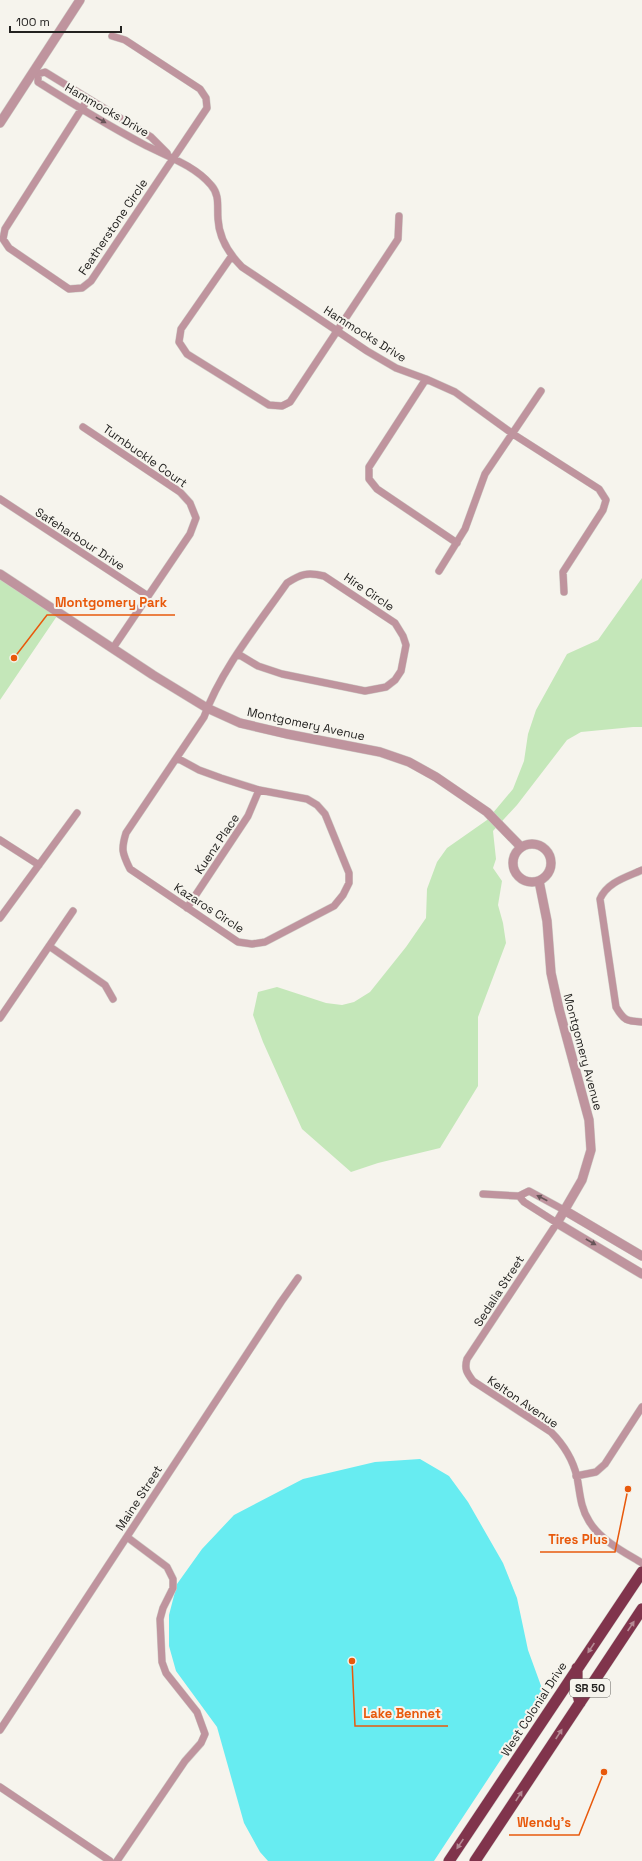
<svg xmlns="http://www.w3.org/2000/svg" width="642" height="1861" viewBox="0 0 642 1861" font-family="'Space Grotesk',sans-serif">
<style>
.green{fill:#c4e7b9}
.water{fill:#67ecf1}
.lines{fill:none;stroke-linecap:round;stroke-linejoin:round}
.minor-casing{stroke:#d0cec8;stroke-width:8}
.tertiary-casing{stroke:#d0cec8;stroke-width:10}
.trunk-casing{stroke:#d0cec8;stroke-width:12}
.minor{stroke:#bf949e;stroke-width:7}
.tertiary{stroke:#bf949e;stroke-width:9}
.trunk{stroke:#80344c;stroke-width:11}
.oneway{fill:#695559}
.oneway2{fill:#b58a94}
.labels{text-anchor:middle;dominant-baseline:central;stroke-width:4;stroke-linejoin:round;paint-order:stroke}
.shield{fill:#f6f4ed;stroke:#62615e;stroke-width:1}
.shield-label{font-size:11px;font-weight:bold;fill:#232220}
.street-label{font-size:12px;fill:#232220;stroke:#f6f4ed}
.leader{fill:none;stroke:#e8590c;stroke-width:1.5}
.callout-dot{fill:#e8590c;stroke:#f6f4ed;stroke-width:1.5}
.callout-label{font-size:13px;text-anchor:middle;font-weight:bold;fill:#e8590c;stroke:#f6f4ed;stroke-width:4;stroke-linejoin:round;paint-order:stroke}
</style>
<rect width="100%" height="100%" fill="#f6f4ed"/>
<path class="green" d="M642,578V727H633L581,732L567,740L517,805L493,831L496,859L493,868L502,881L498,905L503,923L506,943L478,1017V1086L440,1148L378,1163L351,1172L302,1129L263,1042L253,1015L258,992L277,987L326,1003L342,1005L354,1002L370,992L406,947L426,918L427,889L437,862L447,848L487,820L513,789L524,761L528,734L536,710L567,654L598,640Z
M0,579L57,616L0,700Z"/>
<path class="water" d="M420,1459L449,1476L468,1502L503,1563L517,1598L528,1650L544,1694L434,1861H268L260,1852L244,1823L217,1727L176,1671L169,1646V1615L177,1584L202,1549L234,1515L303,1479L375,1462Z"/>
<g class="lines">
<defs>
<path id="minor" d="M38,74V82C73,104 107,125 143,144C166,156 194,165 211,185C220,195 217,206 218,219C219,238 229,254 242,267L367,351L396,368L426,379L455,392L513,434L599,489L606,500L603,510L563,572L564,592
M38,74L45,72L151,137L167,153
M88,99L5,229L3,239L9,248L69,289L82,288L91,281L207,108L206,98L200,89L125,40L112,36
M231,257L181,329L179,342L187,354L269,405L282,406L290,402L398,239L399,216
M426,379L369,467V479L377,489L457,543
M83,427L180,492L190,503L196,518L190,534L113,648
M0,499L148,596
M439,571L465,529L485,474L541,391
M177,758L199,770L221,778L259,790L307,799L317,805L325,814L349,873V883L343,895L334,906L265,942L252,944L238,942L130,869C122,853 121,849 126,833L204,717C220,671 259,623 287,583C301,574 307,572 324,576L395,623L403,636L406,645L401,671L395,680L386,687L365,691L282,674L258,666L238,654
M0,840L39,865
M642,870C627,877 607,882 600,899L616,1007C624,1021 627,1021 642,1022
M187,908L248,816L259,790
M0,918L77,813
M49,946L105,985L113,999
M0,1018L73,911
M483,1194L519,1196L529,1191L564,1210
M519,1196L524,1202L557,1223L467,1359C464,1369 467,1373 473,1381L551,1432C563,1444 573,1460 577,1477C580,1492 580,1507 589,1521C600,1540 624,1552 642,1563
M576,1476L596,1472L605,1464L642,1407
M0,1730L281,1302L298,1278
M0,1787L110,1861
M117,1861L185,1761L201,1743L205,1734L197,1712L166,1673L162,1662L160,1619L163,1608L173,1588V1579L167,1567L127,1537"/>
<path id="tertiary" d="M0,123L80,0
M0,574L153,675L207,708L240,723L287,734L380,752L409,762L436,777L487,812L521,847
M513 863a19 19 0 1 1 38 0a19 19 0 1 1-38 0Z
M539,881L547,921L551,973L559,1009L589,1120L591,1150L582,1180L557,1223L642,1274
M564,1210L642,1256"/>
<path id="trunk" d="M577,1668V1691L580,1703
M449,1861L642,1572
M475,1861L642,1609"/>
</defs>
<use href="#minor" class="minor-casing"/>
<use href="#tertiary" class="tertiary-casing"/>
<use href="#trunk" class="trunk-casing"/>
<use href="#minor" class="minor"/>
<use href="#tertiary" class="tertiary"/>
<use href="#trunk" class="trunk"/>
</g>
<defs><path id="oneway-solid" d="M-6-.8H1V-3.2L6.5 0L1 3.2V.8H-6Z"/></defs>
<g class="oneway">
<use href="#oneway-solid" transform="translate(101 120) rotate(29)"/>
<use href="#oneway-solid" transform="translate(542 1198) rotate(-153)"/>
<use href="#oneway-solid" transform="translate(591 1242) rotate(30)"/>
</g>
<g class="oneway2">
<use href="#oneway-solid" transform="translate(631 1626) rotate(-56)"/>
<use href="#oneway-solid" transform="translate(591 1648) rotate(124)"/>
<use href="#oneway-solid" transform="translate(559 1734) rotate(-57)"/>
<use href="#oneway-solid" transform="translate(519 1796) rotate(-57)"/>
<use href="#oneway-solid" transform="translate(460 1844) rotate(124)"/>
</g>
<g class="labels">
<rect class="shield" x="570" y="1679" width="40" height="18" rx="3"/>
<g class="shield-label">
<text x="590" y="1688">SR 50</text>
</g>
<g class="street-label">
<text transform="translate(107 110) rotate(30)">Hammocks Drive</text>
<text transform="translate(113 227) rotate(-56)">Featherstone Circle</text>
<text transform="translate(365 334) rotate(32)">Hammocks Drive</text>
<text transform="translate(145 456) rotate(35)">Turnbuckle Court</text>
<text transform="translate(80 539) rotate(33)">Safeharbour Drive</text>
<text transform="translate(369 592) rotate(34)">Hire Circle</text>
<text transform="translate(306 724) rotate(12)">Montgomery Avenue</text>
<text transform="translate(217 844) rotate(-56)">Kuenz Place</text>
<text transform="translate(209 908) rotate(33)">Kazaros Circle</text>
<text transform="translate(583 1052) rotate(75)">Montgomery Avenue</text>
<text transform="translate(499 1291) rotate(-57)">Sedalia Street</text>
<text transform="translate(523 1402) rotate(34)">Kelton Avenue</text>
<text transform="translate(139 1498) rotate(-57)">Maine Street</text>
<text transform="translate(534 1709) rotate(-57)">West Colonial Drive</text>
</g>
</g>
<path class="leader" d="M14 658L47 615H175M628 1489L615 1552H540M352 1661L355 1726H448M604 1772L579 1835H509"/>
<g class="callout-dot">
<circle cx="14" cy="658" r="4"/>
<circle cx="628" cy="1489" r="4"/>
<circle cx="352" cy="1661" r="4"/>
<circle cx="604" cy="1772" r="4"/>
</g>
<g class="callout-label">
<text x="111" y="607">Montgomery Park</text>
<text x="578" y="1544">Tires Plus</text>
<text x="402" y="1718">Lake Bennet</text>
<text x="544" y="1827">Wendy's</text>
</g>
<path d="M10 26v6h111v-6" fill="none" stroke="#232220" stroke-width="2"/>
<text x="16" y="26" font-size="12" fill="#232220" stroke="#f6f4ed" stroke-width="3" paint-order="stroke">100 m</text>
</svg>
